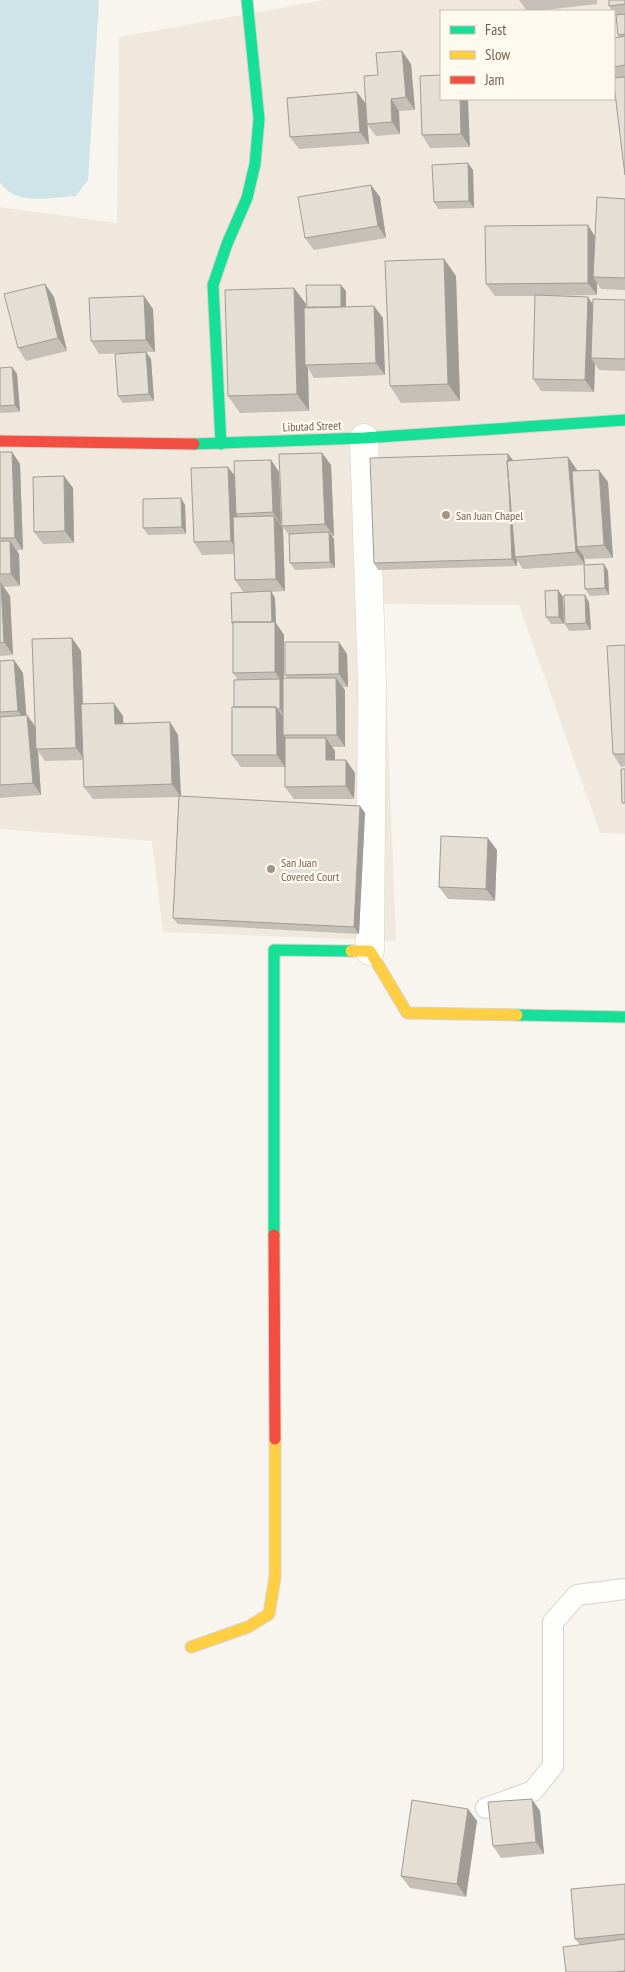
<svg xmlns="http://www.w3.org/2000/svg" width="625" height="1972" viewBox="0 0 625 1972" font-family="'PT Sans Narrow',sans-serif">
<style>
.residential{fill:#f0e8dc;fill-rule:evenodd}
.water{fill:#cfe4e8}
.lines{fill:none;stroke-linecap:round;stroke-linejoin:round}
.lane-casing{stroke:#d7d2cc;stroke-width:22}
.street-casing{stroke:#d7d2cc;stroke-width:29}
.fast-casing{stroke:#d8d2cc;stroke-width:13}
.slow-casing{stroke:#d8d2cc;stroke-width:13}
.jam-casing{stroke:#d8d2cc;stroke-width:13}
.lane{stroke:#fefefc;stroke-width:20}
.street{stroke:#fefefc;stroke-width:28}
.fast{stroke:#16e098;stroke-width:11}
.slow{stroke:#ffcf43;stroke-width:11}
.jam{stroke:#f24e42;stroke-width:11}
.wall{fill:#c5bfb7}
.shaded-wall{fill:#a09b95}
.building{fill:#e5ded5;stroke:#a09b95}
.poi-dot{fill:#a49485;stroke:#fefaf0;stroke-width:2}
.labels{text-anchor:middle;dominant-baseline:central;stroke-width:4.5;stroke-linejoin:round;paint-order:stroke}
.street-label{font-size:12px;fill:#765f4d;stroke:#fefaf0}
.poi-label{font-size:12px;fill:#765f4d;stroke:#fefaf0;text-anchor:start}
</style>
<rect width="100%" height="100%" fill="#f8f5ee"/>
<path class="residential" d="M325,0H625V834L600,833L519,605L383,604L396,941L163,932L152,841L0,829V207L117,223L119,37ZM441,11H614V99H441Z"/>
<path class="water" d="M0,0H99L88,180L76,196C51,197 15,207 0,182Z"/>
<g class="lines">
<defs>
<path id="lane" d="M486,1808L533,1791L553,1766V1622L577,1595L625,1589"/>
<path id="street" d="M364,438L372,683L370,951"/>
<path id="fast" d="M194,444L364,438L625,420
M221,444L213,285L227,244L247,198L255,164L259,119L247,0
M517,1015L625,1017
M274,1235V950L351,951"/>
<path id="slow" d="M351,951H370L407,1013L517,1015
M191,1647L248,1627L269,1614L275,1577V1439"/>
<path id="jam" d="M0,441L194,444
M274,1235L275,1439"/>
</defs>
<use href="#lane" class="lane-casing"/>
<use href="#street" class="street-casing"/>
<use href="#fast" class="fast-casing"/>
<use href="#slow" class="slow-casing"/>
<use href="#jam" class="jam-casing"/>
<use href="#lane" class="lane"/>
<use href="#street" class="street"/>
<use href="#fast" class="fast"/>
<use href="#slow" class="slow"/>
<use href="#jam" class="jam"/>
</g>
<path class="wall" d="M519,0H597V4L537,11H527Z
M625,0V175L614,85V38L619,37L618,35L616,16L609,6Z
M411,64L415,110L399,111L400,134L376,136L367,124L369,144L299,149L290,137L366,104L378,75Z
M441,75L470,147L430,148L422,135Z
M473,170L474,208L438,209L434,202Z
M380,197L386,238L314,250L305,238Z
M625,199V290L601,289L597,283V295L541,296L592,304L625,300V371L599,370L595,364L594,392L541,391L533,379L535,296H495L486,284L595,236Z
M444,259L456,276L460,401L401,403L390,386Z
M45,284L54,297L67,351L26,361L18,348Z
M294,288L306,304V308L346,291V307L374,306L383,318L385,375L314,378L308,368L309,411L240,413L228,396Z
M153,309L155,352H146L151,359L154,401L123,403L118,396L133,353L99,354L91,341Z
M12,367L17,374L20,412L0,413V368Z
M0,452H12L20,464L23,550H17L19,554L20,586L3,587L10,596L13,655L0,656Z
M322,453L331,465L334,536H332L334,539L335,568L295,570L290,563L289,535L282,526Z
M508,454L513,461L568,457L577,470V471L608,482L613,558L586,559L584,557L585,565L604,564L608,571L609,595L590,596L585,589L584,565L523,569L517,560V566L378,570L374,563Z
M271,460L279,472L281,525H280L283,528L285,591L271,592L275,598L276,623L284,635V678H287L285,675L347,654L348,687H342L345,690V747H332L335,751V760H346L355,773L354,799H294L285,787V767H241L232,755L234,707L238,680L233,673V625L232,623L243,592L235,580L234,554L202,555L194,542L228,467L235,476Z
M64,476L73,488L74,543L43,544L34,532Z
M181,498L185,505L186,534L148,535L143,528Z
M558,590L563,597L564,624H551L546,617Z
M589,602L591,630L569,631L565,624Z
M72,638L81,651L83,704L123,716V723L170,722L178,735L181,796L360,806L365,813L359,934L178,924L173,918L179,797L93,799L84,787L83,760L45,761L38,751L41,795L0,798V661L14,660L23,673L26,716L27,715L36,727Z
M625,645V766L621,767L613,754Z
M497,850L495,901L448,899L439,887Z
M468,1809L477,1821L466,1897L410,1888L401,1876Z
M540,1811L544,1854L501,1858L493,1846Z
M625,1884V1972H566L580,1945L575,1939Z"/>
<path class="shaded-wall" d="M402,51L411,64L415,110L406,97Z
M357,92L366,104L369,144L360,132Z
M391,99L399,111L400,134L392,122Z
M460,99H468L470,147L461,134Z
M468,163L473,170L474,208L469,201Z
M371,185L380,197L386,238L378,226Z
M588,225L596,238L593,277L597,283V295L588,283Z
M444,259L456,276L460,401L448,384Z
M45,284L54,297L67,351L58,338Z
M341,285L346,291V314L341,307Z
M294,288L306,304L308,365H305L308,368L309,411L297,394Z
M144,296L153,309L155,352L146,340Z
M588,297L596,309L591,358L595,364L594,392L585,380Z
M374,306L383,318L385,375L376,363Z
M146,352L151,359L154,401L149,394Z
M12,367L17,374L20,412L15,405Z
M12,452L20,464L23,550L15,538Z
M322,453L331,465L334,536L325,524Z
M508,454L513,460L517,557H515L517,560V566L512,559Z
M568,457L577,470L583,546L577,547L584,557L585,565L576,552Z
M271,460L279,472L281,525L273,512Z
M228,467L237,479L236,514L238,517L240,554L231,541Z
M599,470L608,482L613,558L604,545Z
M64,476L73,488L74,543L65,531Z
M181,498L185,505L186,534L182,527Z
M274,516L283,528L285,591L276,579Z
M329,532L334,539L335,568L330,562Z
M10,541L19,554L20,586L11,574Z
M604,564L608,571L609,595L605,588Z
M1,583L10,596L13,655L4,642Z
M558,590L563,597L564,624L559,617Z
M271,591L275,598L276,623L284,635V685L275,672L272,622Z
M585,595L589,602L591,630L586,623Z
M72,638L81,651L85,760L76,748Z
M339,642L347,654L348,687L339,674Z
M14,660L23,673L27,723L18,711Z
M336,678L345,690V747L337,735Z
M280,679L284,686L285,715L280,709Z
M114,703L123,716L124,736L115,724Z
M276,707L285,719L283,735L285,737V767L277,755Z
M27,715L36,728V749L38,751L41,795L33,783Z
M170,722L178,735L181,797L172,784Z
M326,738L335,751V773L326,760Z
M346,760L355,773L354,799L346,786Z
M360,806L365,813L359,934L354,927Z
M488,838L497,850L495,901L486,889Z
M532,1799L540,1811L544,1854L536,1842Z
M468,1809L477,1821L466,1897L457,1884Z"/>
<path class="building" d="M609,0H625V4L609,6Z
M625,14V34L618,35L616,15Z
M625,36V65L614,67V38Z
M402,51L406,97L391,99L392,122L367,124L364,76L378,75L376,53Z
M441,75V99H460L461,134L422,135L420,76Z
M625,77V175L614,85V78Z
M357,92L360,132L290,137L287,98Z
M468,163L469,201L434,202L432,165Z
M371,185L378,226L305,238L298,197Z
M597,197L625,199V278L593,277Z
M588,225V283L486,284L485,226Z
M444,259L448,384L390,386L385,261Z
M45,284L58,338L18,348L4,294Z
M306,285H341V307H307Z
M294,288L297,394L228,396L225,290Z
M535,295L588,297L585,380L533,379Z
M144,296L146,340L91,341L89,298Z
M593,299L625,300V359L591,358Z
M374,306L376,363L305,365L304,308Z
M146,352L149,394L118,396L115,354Z
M12,367L15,405L0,406V368Z
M0,452H12L15,538H0Z
M322,453L325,524L282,526L279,454Z
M508,454V461H507L509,487L512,559L374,563L370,458Z
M568,457L576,552L515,557L507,461Z
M271,460L273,512L236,514L234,461Z
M228,467L231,541L194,542L191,468Z
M599,470L604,545L577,547L572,471Z
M64,476L65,531L34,532L33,477Z
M181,498L182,527L143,528V499Z
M274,516L276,579L235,580L233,517Z
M329,532L330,562L290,563L289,534Z
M0,541H10L11,574H0Z
M604,564L605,588L585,589L584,565Z
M0,583H1L4,642L0,643Z
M558,590L559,617H546L545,591Z
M271,591L272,622H233V623H232L231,593Z
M564,595H585L586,623L565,624Z
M233,622H275V672L233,673Z
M72,638L76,748L36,749L32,639Z
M285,642H339V674L285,675Z
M625,645V754H613L607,646Z
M14,660L18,711L0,712V661Z
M283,678H336L337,735H283Z
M280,679V709H277L276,707H234V680Z
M114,703L115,724L170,722L172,784L84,787L81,704Z
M232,707H276L277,755H232Z
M27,715L33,783L0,785V717Z
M285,738H326V760H346V786L285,787Z
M621,769H625V803H622Z
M179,796L360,806L354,927L173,918Z
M441,836L488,838L486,889L439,887Z
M532,1799L536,1842L493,1846L488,1802Z
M412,1800L468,1809L457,1884L401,1876Z
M625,1884V1934L575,1939L571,1889Z
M625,1939V1971L614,1972H566L563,1947Z"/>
<g class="poi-dot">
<circle cx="446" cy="515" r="5"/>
<circle cx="271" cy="869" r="5"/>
</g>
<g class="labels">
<g class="street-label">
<text transform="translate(312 426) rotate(-2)">Libutad Street</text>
</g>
<g class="poi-label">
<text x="456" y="515">San Juan Chapel</text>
<text x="281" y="862">San Juan<tspan x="281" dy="14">Covered Court</tspan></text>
</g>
</g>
<rect x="440" y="10" width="175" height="90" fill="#fefaf0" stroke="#c8bcaf"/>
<rect x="450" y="26" width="25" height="8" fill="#16e098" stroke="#c8bcaf"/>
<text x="485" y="35" font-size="15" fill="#765f4d">Fast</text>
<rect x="450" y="51" width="25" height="8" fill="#ffcf43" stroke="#c8bcaf"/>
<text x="485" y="60" font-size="15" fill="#765f4d">Slow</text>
<rect x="450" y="76" width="25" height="8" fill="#f24e42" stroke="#c8bcaf"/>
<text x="485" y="85" font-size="15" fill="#765f4d">Jam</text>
</svg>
